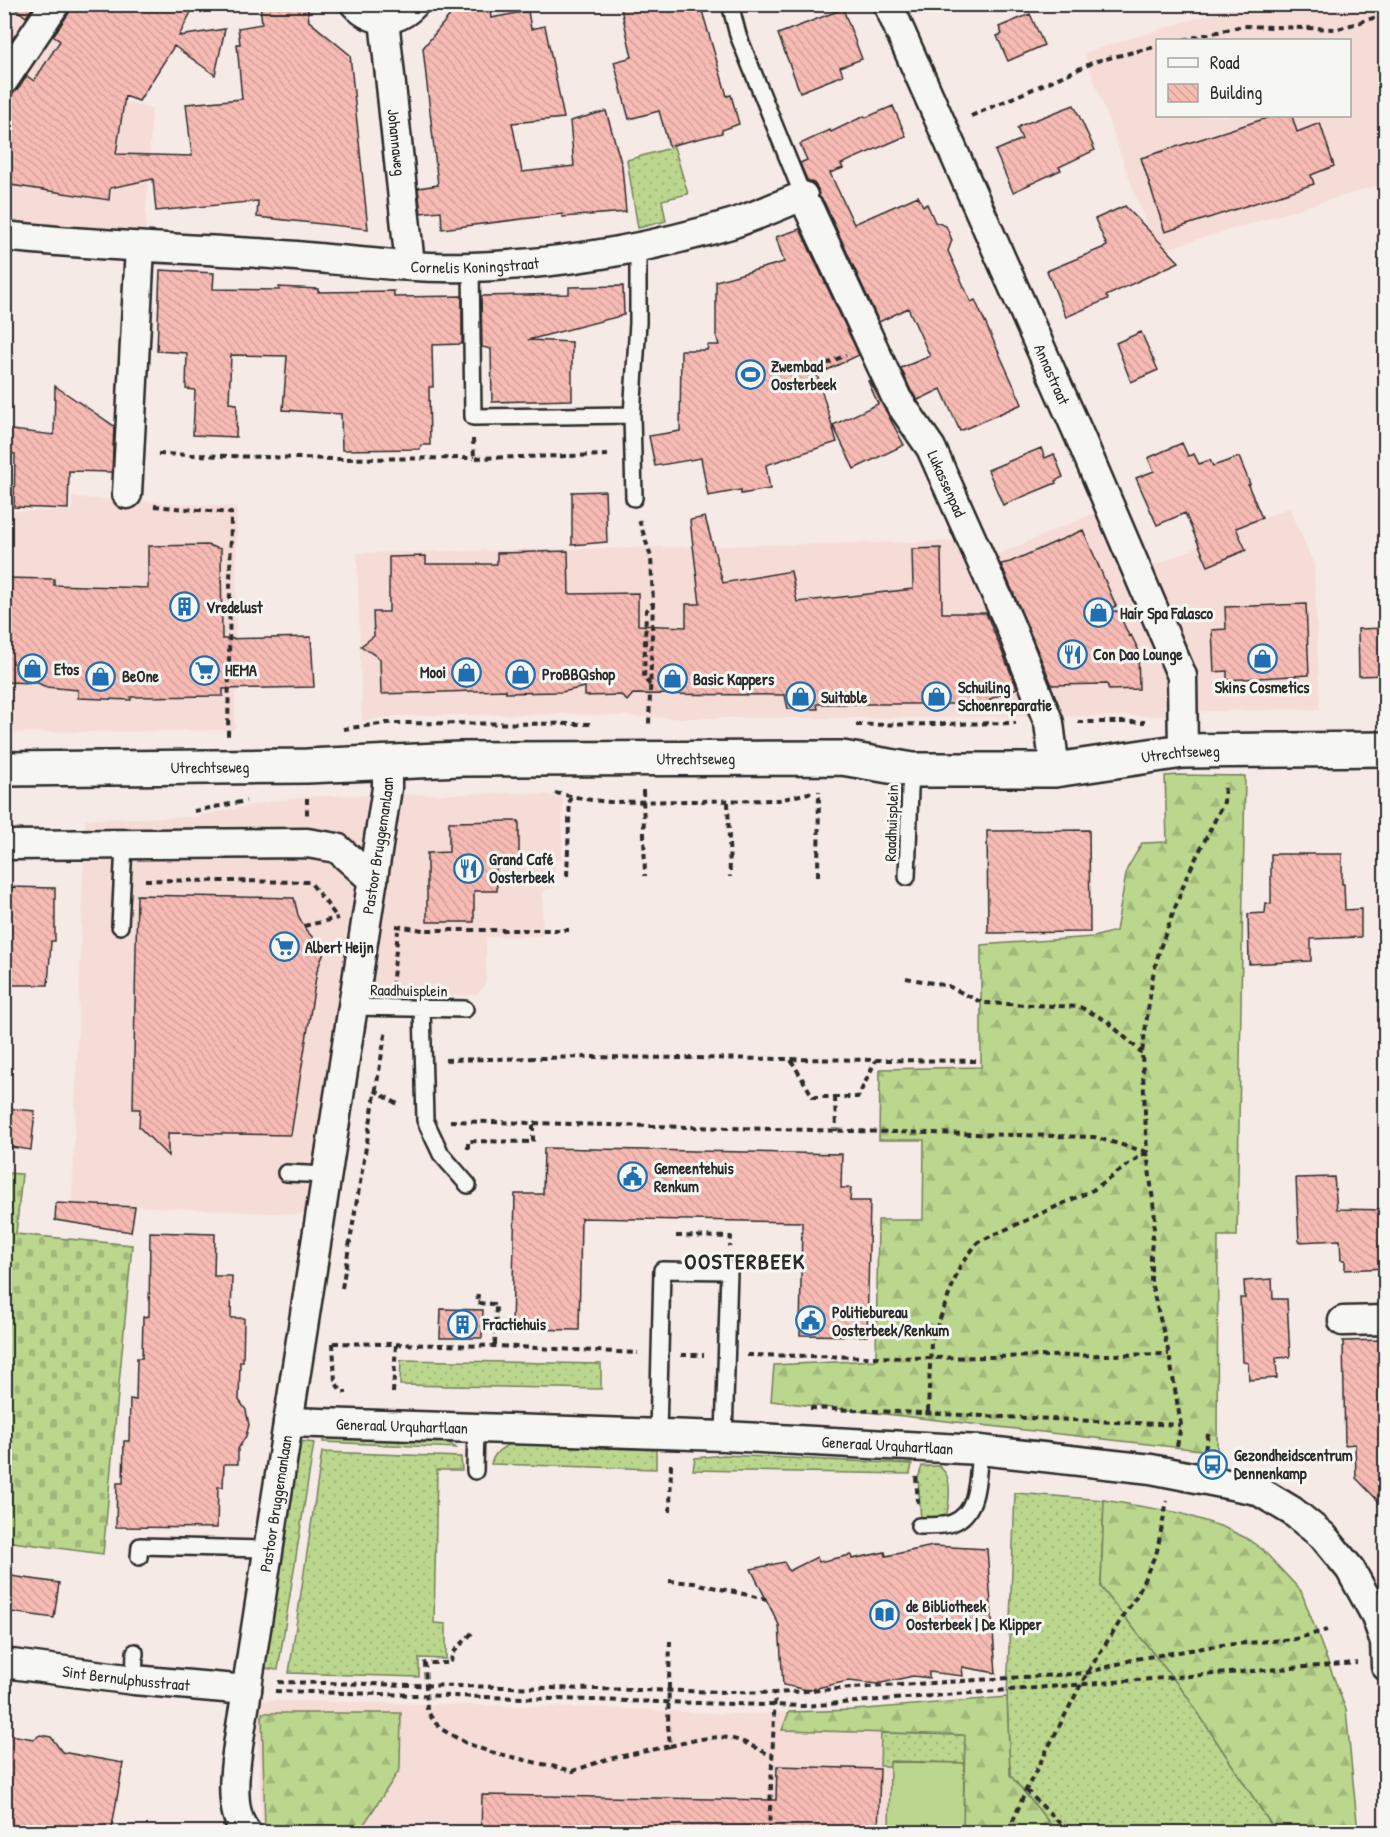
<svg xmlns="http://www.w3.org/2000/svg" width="1390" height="1837" viewBox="0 0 1390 1837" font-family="'Patrick Hand',sans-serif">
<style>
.built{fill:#f6dcd7;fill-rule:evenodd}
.grass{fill:url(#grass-dots);stroke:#73805c;stroke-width:1.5}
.forest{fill:url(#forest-firs);stroke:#73805c;stroke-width:1.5}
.cemetery{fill:url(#cemetery-stones);stroke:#73805c;stroke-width:1.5}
.pitch{fill:#bbd68d;stroke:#73805c;stroke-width:1.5}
.building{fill:url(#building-back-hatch);stroke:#2b2b2b;stroke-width:1.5}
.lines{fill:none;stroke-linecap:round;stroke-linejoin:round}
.service-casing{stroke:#2b2b2b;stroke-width:20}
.minor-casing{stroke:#2b2b2b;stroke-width:33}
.primary-casing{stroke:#2b2b2b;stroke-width:38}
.path{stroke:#2b2b2b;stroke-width:4;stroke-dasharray:6 4.5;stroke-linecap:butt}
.service{stroke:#f6f6f2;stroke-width:15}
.minor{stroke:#f6f6f2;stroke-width:28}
.primary{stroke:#f6f6f2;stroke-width:33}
.labels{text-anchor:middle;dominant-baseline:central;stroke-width:6;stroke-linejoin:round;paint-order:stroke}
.street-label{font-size:16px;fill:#2b2b2b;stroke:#f6f6f2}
.poi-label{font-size:16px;font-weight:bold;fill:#2b2b2b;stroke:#f6f6f2;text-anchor:start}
.district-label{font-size:22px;font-weight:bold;letter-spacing:1.5px;fill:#2b2b2b;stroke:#f6f6f2}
</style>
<defs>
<pattern id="grass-dots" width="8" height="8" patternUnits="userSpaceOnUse" patternTransform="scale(1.5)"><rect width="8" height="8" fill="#bbd68d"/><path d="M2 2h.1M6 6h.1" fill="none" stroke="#a1b87a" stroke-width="1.8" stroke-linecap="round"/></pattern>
<pattern id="forest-firs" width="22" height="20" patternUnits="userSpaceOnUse" patternTransform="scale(1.5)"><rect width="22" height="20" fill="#bbd68d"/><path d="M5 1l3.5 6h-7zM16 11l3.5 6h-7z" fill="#a1b87a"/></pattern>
<pattern id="cemetery-stones" width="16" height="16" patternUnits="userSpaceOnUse" patternTransform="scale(1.5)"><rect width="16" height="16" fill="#bbd68d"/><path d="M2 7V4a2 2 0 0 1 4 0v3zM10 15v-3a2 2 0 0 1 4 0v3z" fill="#a1b87a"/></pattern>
<pattern id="building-back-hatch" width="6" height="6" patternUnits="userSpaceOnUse" patternTransform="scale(1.5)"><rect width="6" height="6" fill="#f7bbb4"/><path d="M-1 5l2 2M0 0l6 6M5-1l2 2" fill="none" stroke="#d4a19b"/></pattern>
</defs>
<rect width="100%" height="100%" fill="#f6eae6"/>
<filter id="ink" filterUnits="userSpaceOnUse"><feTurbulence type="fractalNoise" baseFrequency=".0167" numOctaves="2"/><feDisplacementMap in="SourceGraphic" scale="12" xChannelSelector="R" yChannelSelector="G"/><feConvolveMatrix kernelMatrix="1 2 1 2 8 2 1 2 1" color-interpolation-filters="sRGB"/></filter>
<g filter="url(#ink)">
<path class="built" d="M4,5H179L120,100L152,109L145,235L5,221Z
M1240,5H1385V183L1156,252L1084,53ZM1158,40H1350V116H1158Z
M72,497L237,507L235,730L5,733L4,511H72Z
M1121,502L1150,567L1290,507L1314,565L1320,709L1212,711L1163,716L850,718H671L571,714L462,715L395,716L362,721L357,553L963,541L975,564Z
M518,793L547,794L563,798L562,860L555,861V888L543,891L542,936L486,937V980L483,988L477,994L466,996L345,993L310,1215L72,1203L85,819L193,817L279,800L316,796Z
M256,1700L609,1708L731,1714L855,1711L974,1701L975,1832H262Z"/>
<path class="grass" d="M674,147L688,194L662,200L666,221L638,228L627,160Z
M401,1360L601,1364V1389L400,1385Z
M324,1436L446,1441L456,1448L323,1442Z
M300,1441L314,1443L278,1670L264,1668Z
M510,1444L656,1450V1469L491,1464C494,1453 500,1449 510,1444Z
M322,1452L461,1457L462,1470H437L434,1623L446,1624V1659L419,1658V1677L289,1673Z
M724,1455L912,1464L910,1474L693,1470L695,1458Z
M922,1466H939C941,1468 945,1472 946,1474C951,1483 950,1511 944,1519L921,1521L918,1478Z
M1015,1493L1104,1500L1101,1587L1187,1696L1276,1832H1057L1010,1775L1007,1697Z
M881,1733L966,1735L964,1763L891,1761L890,1766H880Z"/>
<path class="forest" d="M1178,775L1245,776L1237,1236H1218L1217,1452L771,1401L774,1365L876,1360L878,1220H923L924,1140H879L880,1069L981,1067V945L1093,937L1116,931L1127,869L1142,843L1167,842L1165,776Z
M1104,1500L1180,1513L1223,1527L1246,1538L1263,1550L1301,1591L1346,1710L1358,1832H1276L1187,1696L1101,1587Z
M1007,1697L1010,1775L1057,1832H963L965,1735L782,1730L789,1712L854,1710Z
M262,1713H401L400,1769L359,1832H267L265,1831Z"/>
<path class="cemetery" d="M5,1173L22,1174L16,1234L132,1245L103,1554L5,1541Z"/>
<path class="pitch" d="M890,1762L964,1763L963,1832H889Z"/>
<path class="building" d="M9,4H35L26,17Z
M71,4H195L179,36L225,29L215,75L174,46L139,101L125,96L116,154L192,156L186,104L242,99L237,44H240L238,28L262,24L260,4H307L309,21L350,55L368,229L257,217L258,201L156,211L153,179L110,188L109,200L4,184V96L12,94L17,90L27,76L34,81L60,41L53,36L69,13Z
M459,4H489L491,18L528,11L531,29L545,26L564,118L512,123L522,172L574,166L570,121L606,111L622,166L626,212L563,217L562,214L442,229L441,211L421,213L418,188L438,185L423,48Z
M620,4H700L727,96L731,95L739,124L722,130V133L669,146L659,111L629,119L614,62L632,57Z
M843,9L862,59L840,67L843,75L800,92L778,34Z
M1030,14L1044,45L1008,61L997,36L1002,34L999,27Z
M1074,105L1095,150L1059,167L1061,170L1013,192L995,151L1022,139L1017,128L1022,125Z
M893,106L906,136L841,164L843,168L830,173L854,224L918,196L923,206L927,204L935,222L946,226L952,240L948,251L971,302L975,300L1022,404L960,431L941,389L918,400L911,391L901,368L930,356L908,308L879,322L824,202L819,196L818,189L814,183L807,180L800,163L807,160L800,144L830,130L831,132L864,116L867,117Z
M1273,116H1292L1297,132L1320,123L1334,166L1311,175L1314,184L1165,232L1141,158Z
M1125,206L1179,262L1106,296L1108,299L1066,317L1047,271L1107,246L1095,219Z
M800,229L859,355L817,375L837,442L766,465L770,489L741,494V490L708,496L701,458L655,466L649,436L680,431L681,350H707L708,345H719L716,335V281L784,262L776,237Z
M160,270L214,273L213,289L279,290V287L318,289V292L394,291V297L462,296V344L432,345L433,387H429L430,445H421L420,449L342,450L341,414L283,410L287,356L231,355L229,403L237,404L236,437L193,435L195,390L186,389L187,353L157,351Z
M623,286L624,315L528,340L572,342V400L492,402L491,349L482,347L481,296L569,294V287Z
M1141,332L1158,370L1131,382L1116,343Z
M868,381H870L904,445L854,469L833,425L878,404Z
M55,386L114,426L112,472L69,471L68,509L14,507L15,454L4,453V429L54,435Z
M1182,443L1188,456L1194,454L1199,464L1210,460L1213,466L1239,457L1250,484L1248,485L1262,518L1236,528L1246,550L1208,566L1185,513L1157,525L1136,478L1154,471L1148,458Z
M1041,448L1045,458L1054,454L1063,477L1055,481L1056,483L1003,505L988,470Z
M605,491L607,542L572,545V492Z
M705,517L723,583L791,571L797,602L913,589L912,549L941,548L942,613H986L1017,688L990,699V704H817L818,709H788L785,695L633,694L627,701L621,695L585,696V687L562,692L506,693V690L381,694L380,659L361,646L374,636L373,612H389V557L426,556V564H497V553L568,551L569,594L638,593V625L686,627V604H700L690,520Z
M1083,530L1116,606L1103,612L1118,611L1129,636L1131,635L1138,649L1139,689L1109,690L1107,684L1052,685L1001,564L1010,562Z
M207,545L221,549L222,639L311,637L314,687L223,689V696L131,697V700L78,698V690L46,687L38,683L4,682V578L54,579V585L148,588V546Z
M1306,604L1309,675L1227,680V671L1214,672L1212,630L1226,629L1225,607Z
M1386,628V675L1359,676L1358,629Z
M519,821V860H496L497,891H474V922H427V853L449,852V822Z
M1089,830L1090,932L988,933L987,831Z
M1271,854H1342V884H1344L1345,910L1361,909V937L1311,939V961L1249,964L1248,914L1265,913L1266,903L1271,904Z
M7,887L55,888V941H51L48,985H4Z
M137,895L294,898L298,915L306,930L313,938L326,947L317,971L291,1135L168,1133V1156L139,1127L140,1109H133Z
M4,1108L35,1111L31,1150L4,1146Z
M544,1148L842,1154L841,1188H851L850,1201H870L867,1336L800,1335L802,1222L581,1218L579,1330L512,1329L515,1194H543Z
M1334,1177L1337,1209L1386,1210V1268L1345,1270V1260H1341L1340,1240L1299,1242L1296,1178Z
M56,1203L135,1207L131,1232L55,1220Z
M150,1232L215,1234L214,1276H232L231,1318H244L243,1362H240L239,1400L246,1410L249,1425L246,1436L238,1449V1464H224L223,1487H218L217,1528L116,1527L117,1483H123L124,1441H129L130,1399L136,1400L137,1358H142L143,1317L149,1316Z
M1272,1279L1273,1299H1287L1290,1357L1276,1358L1277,1378L1249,1380L1248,1363L1243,1362L1240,1298H1245L1244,1281Z
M441,1309L483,1310L482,1338H440Z
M1386,1340V1509L1356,1478L1355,1444L1345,1445L1343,1341Z
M933,1546L987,1549L996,1673L962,1667L963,1676L929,1672V1678L913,1676L877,1684L848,1681L808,1690L783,1685L779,1625L751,1569L784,1562L789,1571L817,1557L819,1562L851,1555L852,1559L885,1552L886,1556Z
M4,1575L59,1583L54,1618L4,1611Z
M4,1734L34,1739L40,1735L51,1737L62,1752L123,1763L111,1833H4Z
M777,1766L880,1769L878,1833H481L482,1795L776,1800Z"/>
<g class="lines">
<defs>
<path id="service" d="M730,4L738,35L803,196
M471,267L473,417L632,415
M634,498L632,415L638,323V248
M907,877L910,789L913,770
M120,926L124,845
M353,1007L465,1009
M422,1007L425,1120L441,1154L468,1185
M286,1173L327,1175
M658,1434L662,1270L729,1271L724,1436
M475,1471L476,1427
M919,1526C929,1525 942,1527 952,1523C980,1513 977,1475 980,1450
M139,1557L140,1546L268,1549
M134,1680L135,1652"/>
<g id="minor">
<path d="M355,4C373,23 396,23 414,4"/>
<path id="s1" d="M888,4L1080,437L1182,676L1183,751"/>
<path id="s2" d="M384,19L410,265"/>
<path d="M4,80L55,4"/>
<path id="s3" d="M809,209L897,399L931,448L1009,623L1049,723L1055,770"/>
<path id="s4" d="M4,236C94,246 183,248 272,254C338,259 405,269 472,267C560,264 647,249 731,224C756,216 780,205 803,196"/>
<path d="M127,494L140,247"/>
<path d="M4,845L307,843L337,848L373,880"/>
<path d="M1343,1321L1386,1320"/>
<path id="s5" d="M288,1422L724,1436L980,1450L1151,1469L1257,1490L1292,1511L1323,1536L1350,1569L1376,1616L1385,1642L1386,1666"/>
<path id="s6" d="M4,1663L134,1680L247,1690"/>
<path id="s7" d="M246,1832C220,1802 245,1719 248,1680L387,788V763"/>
</g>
<g id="primary">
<path id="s8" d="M4,769L307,766L460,759L842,758L913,770H1055L1183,751L1386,749"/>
</g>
</defs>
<use href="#service" class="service-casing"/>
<use href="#minor" class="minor-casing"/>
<use href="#primary" class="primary-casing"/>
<path class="path" d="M1183,40L1243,26L1338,29L1386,14
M971,116L1097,61L1158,46
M826,364L846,355
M473,439L474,458L612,455
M158,454L334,459L474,458
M154,506L231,513L228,736
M639,520L651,557L653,602L649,724
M650,685L644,678L646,611L652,604
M1078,722H1145
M856,725L1016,723
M343,729L387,723L593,724
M643,790L645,876
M555,793L591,800L610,802L779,800L813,792
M307,798V815
M728,802L730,877
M194,811L246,801
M567,876L570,796
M818,876L819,791
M145,880L310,882L336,916
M304,926L338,918
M396,926L423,930H569
M906,978L948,986L983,1003L1080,1007L1107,1021L1142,1053
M392,987L398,931
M445,1060L588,1057L979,1061
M791,1060L813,1097H858L876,1060
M374,1090L401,1106
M835,1097L836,1131
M450,1121L1094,1137L1147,1152
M468,1149V1141L533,1142V1124
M676,1236L731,1237L730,1247
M342,1288L386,1030
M478,1294L477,1303L496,1304L495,1346
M333,1343L335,1382L342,1392H347
M333,1343L495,1346L638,1353
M681,1355H704
M747,1355L929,1358L1169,1354
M393,1393L396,1344
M810,1408L1181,1425
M928,1412L931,1342L960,1266L978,1242L1093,1190L1146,1152
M1177,1446L1181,1425L1169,1354L1151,1283V1251L1155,1218L1147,1152L1142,1053L1153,975L1160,948L1187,876L1224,802L1225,783
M1205,1450L1209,1430
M916,1477L918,1503
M670,1512L671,1462
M669,1581L694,1583L766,1599
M472,1633L452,1654L451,1663H425L427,1710L433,1720L441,1729L466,1743L490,1752L573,1771L604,1760L670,1746
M670,1641L668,1725L670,1746C688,1742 710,1735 728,1738C744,1740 758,1750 773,1756
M278,1682L775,1693L1087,1673L1135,1659L1222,1645L1295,1639L1327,1630
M275,1691L803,1706L1357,1663
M1026,1790L1069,1832
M769,1832L775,1693
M1012,1832L1013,1821L1026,1790L1087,1673L1137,1595L1157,1551L1167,1501"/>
<use href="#service" class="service"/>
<use href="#minor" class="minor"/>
<use href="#primary" class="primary"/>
</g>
</g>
<defs>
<symbol id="stadium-ring" viewBox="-11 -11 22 22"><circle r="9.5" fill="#f6f6f2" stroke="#1f6fb2" stroke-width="1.5"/><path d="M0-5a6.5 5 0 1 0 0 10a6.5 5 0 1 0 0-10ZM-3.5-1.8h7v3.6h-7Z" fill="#1f6fb2"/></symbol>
<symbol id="building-ring" viewBox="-11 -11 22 22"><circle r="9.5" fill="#f6f6f2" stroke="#1f6fb2" stroke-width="1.5"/><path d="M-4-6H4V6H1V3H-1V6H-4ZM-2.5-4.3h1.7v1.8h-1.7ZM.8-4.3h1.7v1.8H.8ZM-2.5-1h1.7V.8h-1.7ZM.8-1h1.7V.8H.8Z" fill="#1f6fb2"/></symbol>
<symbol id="shop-ring" viewBox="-11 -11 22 22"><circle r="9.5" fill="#f6f6f2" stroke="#1f6fb2" stroke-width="1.5"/><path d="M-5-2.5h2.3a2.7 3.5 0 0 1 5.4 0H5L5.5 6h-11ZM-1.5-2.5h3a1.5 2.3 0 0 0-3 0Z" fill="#1f6fb2"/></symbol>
<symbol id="restaurant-ring" viewBox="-11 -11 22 22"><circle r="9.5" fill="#f6f6f2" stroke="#1f6fb2" stroke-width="1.5"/><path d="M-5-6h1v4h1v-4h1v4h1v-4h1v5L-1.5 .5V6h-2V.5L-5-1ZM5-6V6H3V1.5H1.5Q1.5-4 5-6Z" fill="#1f6fb2"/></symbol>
<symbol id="supermarket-ring" viewBox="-11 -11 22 22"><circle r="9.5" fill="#f6f6f2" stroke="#1f6fb2" stroke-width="1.5"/><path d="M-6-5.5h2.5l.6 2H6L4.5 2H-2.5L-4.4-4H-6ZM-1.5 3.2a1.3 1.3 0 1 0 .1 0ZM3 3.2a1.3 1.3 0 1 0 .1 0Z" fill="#1f6fb2"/></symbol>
<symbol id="civic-ring" viewBox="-11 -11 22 22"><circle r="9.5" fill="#f6f6f2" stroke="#1f6fb2" stroke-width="1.5"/><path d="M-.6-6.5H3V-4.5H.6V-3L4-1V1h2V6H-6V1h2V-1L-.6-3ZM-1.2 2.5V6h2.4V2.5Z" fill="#1f6fb2"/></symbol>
<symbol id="bus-ring" viewBox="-11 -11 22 22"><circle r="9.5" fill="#f6f6f2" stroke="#1f6fb2" stroke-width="1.5"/><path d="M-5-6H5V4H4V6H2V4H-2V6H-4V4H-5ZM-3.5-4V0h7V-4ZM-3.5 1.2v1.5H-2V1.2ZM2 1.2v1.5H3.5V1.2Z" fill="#1f6fb2"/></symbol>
<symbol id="library-ring" viewBox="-11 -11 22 22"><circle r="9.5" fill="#f6f6f2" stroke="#1f6fb2" stroke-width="1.5"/><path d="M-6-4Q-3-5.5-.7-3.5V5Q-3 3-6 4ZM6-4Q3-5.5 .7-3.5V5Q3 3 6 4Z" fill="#1f6fb2"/></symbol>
</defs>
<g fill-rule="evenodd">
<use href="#stadium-ring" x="734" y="358" width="33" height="33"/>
<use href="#building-ring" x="168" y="590" width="33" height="33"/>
<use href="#shop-ring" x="1082" y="596" width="33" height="33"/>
<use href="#restaurant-ring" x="1056" y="638" width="33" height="33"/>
<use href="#shop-ring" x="1246" y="642" width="33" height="33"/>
<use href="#shop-ring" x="16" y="652" width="33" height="33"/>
<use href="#supermarket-ring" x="188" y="654" width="33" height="33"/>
<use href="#shop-ring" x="450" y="656" width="33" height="33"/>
<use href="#shop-ring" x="504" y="658" width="33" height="33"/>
<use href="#shop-ring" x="84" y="660" width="33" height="33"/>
<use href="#shop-ring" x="656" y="662" width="33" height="33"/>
<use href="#shop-ring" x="920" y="680" width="33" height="33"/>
<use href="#shop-ring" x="784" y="680" width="33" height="33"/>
<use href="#restaurant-ring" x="452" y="852" width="33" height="33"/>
<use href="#supermarket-ring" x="268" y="930" width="33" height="33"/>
<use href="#civic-ring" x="616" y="1160" width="33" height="33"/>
<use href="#civic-ring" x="794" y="1304" width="33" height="33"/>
<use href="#building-ring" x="446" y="1308" width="33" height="33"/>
<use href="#bus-ring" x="1196" y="1448" width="33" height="33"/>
<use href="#library-ring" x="868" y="1598" width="33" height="33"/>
</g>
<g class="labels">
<g class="street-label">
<text stroke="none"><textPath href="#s2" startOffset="124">Johannaweg</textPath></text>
<text stroke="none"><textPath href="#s4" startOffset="472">Cornelis Koningstraat</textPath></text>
<text stroke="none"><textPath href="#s1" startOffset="405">Annastraat</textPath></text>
<text stroke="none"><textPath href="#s3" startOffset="308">Lukassenpad</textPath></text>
<text stroke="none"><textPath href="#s8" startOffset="1179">Utrechtseweg</textPath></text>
<text stroke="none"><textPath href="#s8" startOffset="692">Utrechtseweg</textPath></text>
<text stroke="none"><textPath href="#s8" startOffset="206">Utrechtseweg</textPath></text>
<text transform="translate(891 823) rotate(-88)">Raadhuisplein</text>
<text stroke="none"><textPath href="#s7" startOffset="1000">Pastoor Bruggemanlaan</textPath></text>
<text transform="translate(409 990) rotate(1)">Raadhuisplein</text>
<text stroke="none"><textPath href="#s5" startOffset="114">Generaal Urquhartlaan</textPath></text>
<text stroke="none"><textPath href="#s5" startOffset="600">Generaal Urquhartlaan</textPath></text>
<text stroke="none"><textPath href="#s7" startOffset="334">Pastoor Bruggemanlaan</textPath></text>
<text stroke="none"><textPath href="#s6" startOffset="123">Sint Bernulphusstraat</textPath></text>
</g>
<g class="poi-label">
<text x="771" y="366">Zwembad<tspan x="771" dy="18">Oosterbeek</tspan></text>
<text x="206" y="607">Vredelust</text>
<text x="1120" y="613">Hair Spa Falasco</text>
<text x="1093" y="654">Con Dao Lounge</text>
<text x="54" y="669">Etos</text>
<text x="225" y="670">HEMA</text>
<text x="446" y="672" text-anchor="end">Mooi</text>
<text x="542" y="674">ProBBQshop</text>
<text x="122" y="676">BeOne</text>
<text x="693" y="679">Basic Kappers</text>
<text x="958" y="687">Schuiling<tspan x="958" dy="18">Schoenreparatie</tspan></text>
<text x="1262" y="687" text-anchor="middle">Skins Cosmetics</text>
<text x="821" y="697">Suitable</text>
<text x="489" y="859">Grand Café<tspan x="489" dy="18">Oosterbeek</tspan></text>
<text x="305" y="947">Albert Heijn</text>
<text x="654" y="1168">Gemeentehuis<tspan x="654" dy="18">Renkum</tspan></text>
<text x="832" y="1312">Politiebureau<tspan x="832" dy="18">Oosterbeek/Renkum</tspan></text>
<text x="483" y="1324">Fractiehuis</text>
<text x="1234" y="1455">Gezondheidscentrum<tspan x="1234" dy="18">Dennenkamp</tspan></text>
<text x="906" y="1606">de Bibliotheek<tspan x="906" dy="18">Oosterbeek | De Klipper</tspan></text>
</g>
<g class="district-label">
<text x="745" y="1261">OOSTERBEEK</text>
</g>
</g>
<rect width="1390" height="1837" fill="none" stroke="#f6f6f2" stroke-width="24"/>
<rect x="12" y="12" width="1366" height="1813" fill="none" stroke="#2b2b2b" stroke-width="2" filter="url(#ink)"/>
<rect x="1156" y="39" width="195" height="78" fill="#f6f6f2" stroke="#a5a5a2" stroke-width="1.5"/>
<rect x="1168" y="58" width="30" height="9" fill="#f6f6f2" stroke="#a5a5a2" stroke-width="1.5"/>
<text x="1210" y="69" font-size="18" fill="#2b2b2b">Road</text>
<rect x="1168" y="84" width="30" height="18" fill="url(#building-back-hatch)" stroke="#a5a5a2" stroke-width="1.5"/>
<text x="1210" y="99" font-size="18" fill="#2b2b2b">Building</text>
</svg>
